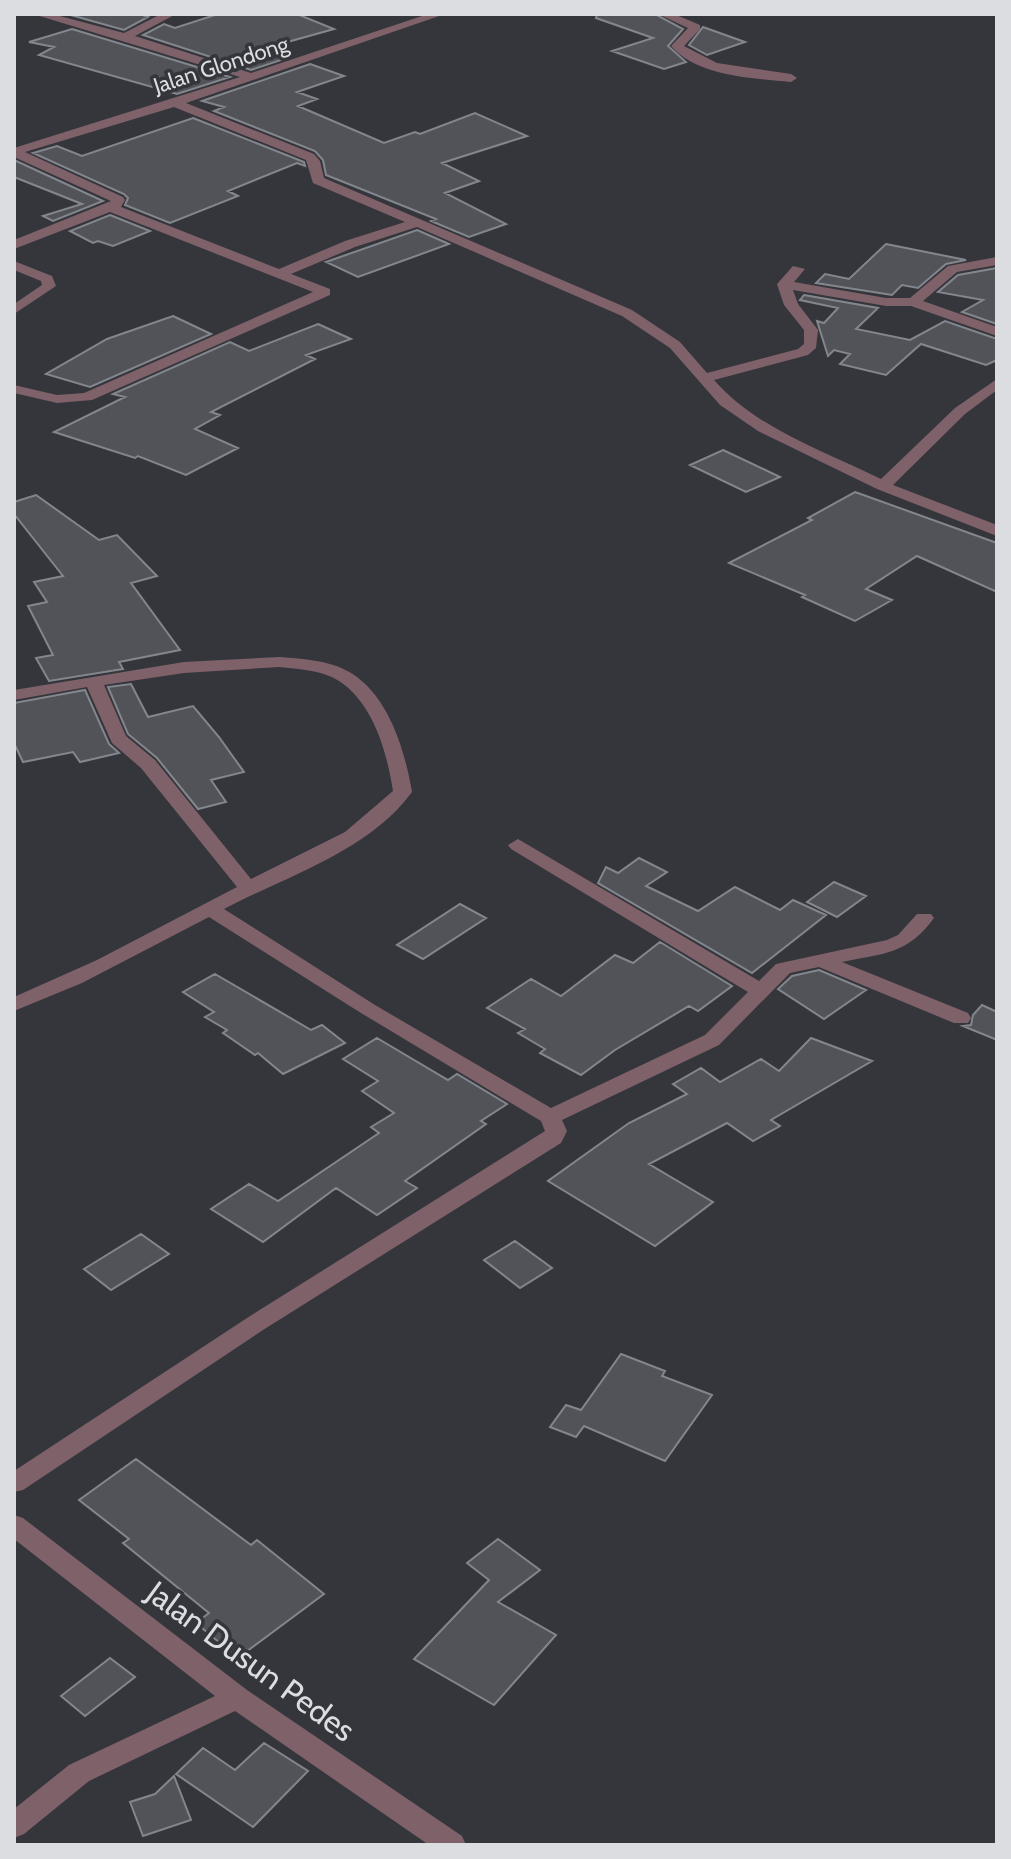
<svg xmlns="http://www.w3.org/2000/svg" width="1011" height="1859" viewBox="0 0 1011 1859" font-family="Cabin,sans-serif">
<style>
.building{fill:#515359;stroke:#84868d;stroke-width:2}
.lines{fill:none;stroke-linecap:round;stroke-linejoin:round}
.street{fill:#7f6169;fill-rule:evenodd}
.labels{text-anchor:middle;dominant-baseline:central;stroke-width:7;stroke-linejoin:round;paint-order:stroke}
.far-street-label{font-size:22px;fill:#dcdde1;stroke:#34363c}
.near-street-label{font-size:32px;fill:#dcdde1;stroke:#34363c}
</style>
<rect width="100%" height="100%" fill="#34363c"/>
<path class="building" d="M67,14H140L148,17L124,30Z
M218,14H297L334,29L266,48L290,57L251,70L143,35L164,24L175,28Z
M597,14H655L683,29L668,46L686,62L664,69L612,51L653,38L596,18Z
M703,27L745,42L707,55L689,45Z
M72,29L230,77L177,94L39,55L54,47L29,42Z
M310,64L344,76L297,92L317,99L298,106L384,143L415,132L420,134L475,113L527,136L442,163L479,181L445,193L506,224L469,237L431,221L436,219L326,175L323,160L315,151L214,111L224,107L202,101Z
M193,118L304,162L305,166L297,163L228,191L238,196L170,223L125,205L128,198L124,194L33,153L57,146L82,156Z
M14,160L103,201L53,221L43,216L82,204L14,177Z
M110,215L150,231L113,246L98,241L93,243L70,231Z
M417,230L449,244L358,277L326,262Z
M886,244L966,260L946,264L918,288L902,285L892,295L816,283L825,274L849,279Z
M997,268V324L962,312L983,300L938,292L958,275Z
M804,295L878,308L856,329L910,340L945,321L997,339V360L986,365L921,344L886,375L840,364L850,354L834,350L828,356L817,321L824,323L838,308L800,300Z
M173,316L211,334L90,387L46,374L107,339Z
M318,324L351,339L306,355L315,359L211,412L220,415L195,429L238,448L186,475L138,456L135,458L54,432L125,397L113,394L230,342L249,351Z
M723,450L780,477L746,492L690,465Z
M855,492L997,543V592L917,556L866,589L892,600L855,621L802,597L805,595L729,563L812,520L808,518Z
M36,495L99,540L117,535L157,576L131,583L180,650L119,662L123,669L49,681L36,658L53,655L28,606L47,602L34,582L63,576L14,514V502Z
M131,684L148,717L193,706L219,737L244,772L211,780L226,802L198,809L157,758L128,734L108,687Z
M85,690L109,744L119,753L80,762L73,752L23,762L14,743V703Z
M639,858L667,872L646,886L698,911L735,887L780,910L793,900L826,915L752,973L598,883L606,867L618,873Z
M834,882L866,896L837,917L807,902Z
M460,904L486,918L423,959L397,945Z
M660,942L732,986L698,1011L689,1006L615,1050L581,1075L540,1053L545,1049L518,1033L525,1029L487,1008L531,979L561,996L615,955L633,963Z
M819,970L866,990L824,1019L778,989L792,976Z
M215,974L311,1030L322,1025L345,1043L283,1074L258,1053L255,1055L223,1033L227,1030L205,1017L214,1012L183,992Z
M982,1005L997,1012V1040L963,1026L971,1025L973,1015Z
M377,1038L448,1080L457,1074L507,1104L481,1121L486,1124L405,1181L417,1188L377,1215L336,1188L263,1242L211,1209L249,1184L278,1201L379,1133L371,1127L394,1113L362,1091L378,1081L343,1059Z
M811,1038L872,1061L771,1120L780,1126L753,1141L727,1123L649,1164L713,1202L655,1246L548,1181L629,1123L687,1094L673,1084L701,1068L720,1082L761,1059L779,1071Z
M141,1234L169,1254L111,1290L84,1269Z
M515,1241L552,1268L520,1288L484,1260Z
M621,1354L665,1371L662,1376L712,1395L665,1461L584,1426L576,1437L550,1427L566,1405L581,1410Z
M136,1459L251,1545L257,1540L324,1594L238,1658L196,1623L209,1613L123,1543L129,1539L79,1500Z
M498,1539L540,1570L498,1602L556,1635L494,1705L414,1659L489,1580L467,1563Z
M110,1658L135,1677L85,1716L61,1696Z
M264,1743L308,1771L253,1827L176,1774L203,1748L235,1770Z
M174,1776L191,1820L143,1836L130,1802L155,1794Z"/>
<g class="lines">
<path class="street" d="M33,14H52L124,33L161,14H176L135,36L251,73L428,14H445L186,103L314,154L320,161L324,178L632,310L680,342L707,373L798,349L804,344V330L784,305L777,284L793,266L805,269L794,282L886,298H910L948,266L997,257V265L957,272L923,301L997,327V336L911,306H886L793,290L798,304L818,330L816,348L808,355L714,380C757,429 824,451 881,479L955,408L997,379V390L965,414L893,485L997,525V536L877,489L758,431L720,405L670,348L622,316L417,227L355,247L291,274L330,289V295L92,400L57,403L14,393V385L57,395L84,393L313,292L110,212L14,249V240L111,201L14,157V148L240,77ZM174,107L306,160L313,183L405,222L345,241L279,269L121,207L125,200L123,197L25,152Z
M658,14H674L700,25V29L684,46L717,63L791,74L797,78L791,82C753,78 698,77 671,46L688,28Z
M14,261L52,276L56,286L14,314V304L42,285L41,281L14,270Z
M279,657C303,659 330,660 351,673C389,696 405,751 412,792C369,851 287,876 224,909L375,1005L551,1108L705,1035L748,992L511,849L508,845L518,839L759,981L776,964L887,940L898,935L917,914H931L934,918C907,955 884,953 842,962L968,1013L971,1018L968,1023H954L819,967L790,973L719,1045L562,1120L567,1131L561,1143L263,1330L23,1490L14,1492V1471L247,1318L545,1131L541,1121L361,1013L209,917L82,983L14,1011V997L97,960L237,887L141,768L112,743L87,687L14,700V690L184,662ZM279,667C299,669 322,670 339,681C374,704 387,753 393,791L345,832L251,879L155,760L126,736L104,685L184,673Z
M14,1515L23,1518L247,1690L462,1836L466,1845H429L235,1711L89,1781L24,1834L14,1838V1809L69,1765L215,1696L14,1539Z"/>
</g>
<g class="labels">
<g class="far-street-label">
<text transform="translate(221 65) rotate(-18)">Jalan Glondong</text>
</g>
<g class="near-street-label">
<text transform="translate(251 1661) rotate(36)">Jalan Dusun Pedes</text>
</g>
</g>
<rect width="1011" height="1859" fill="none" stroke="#dcdde1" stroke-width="32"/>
</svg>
